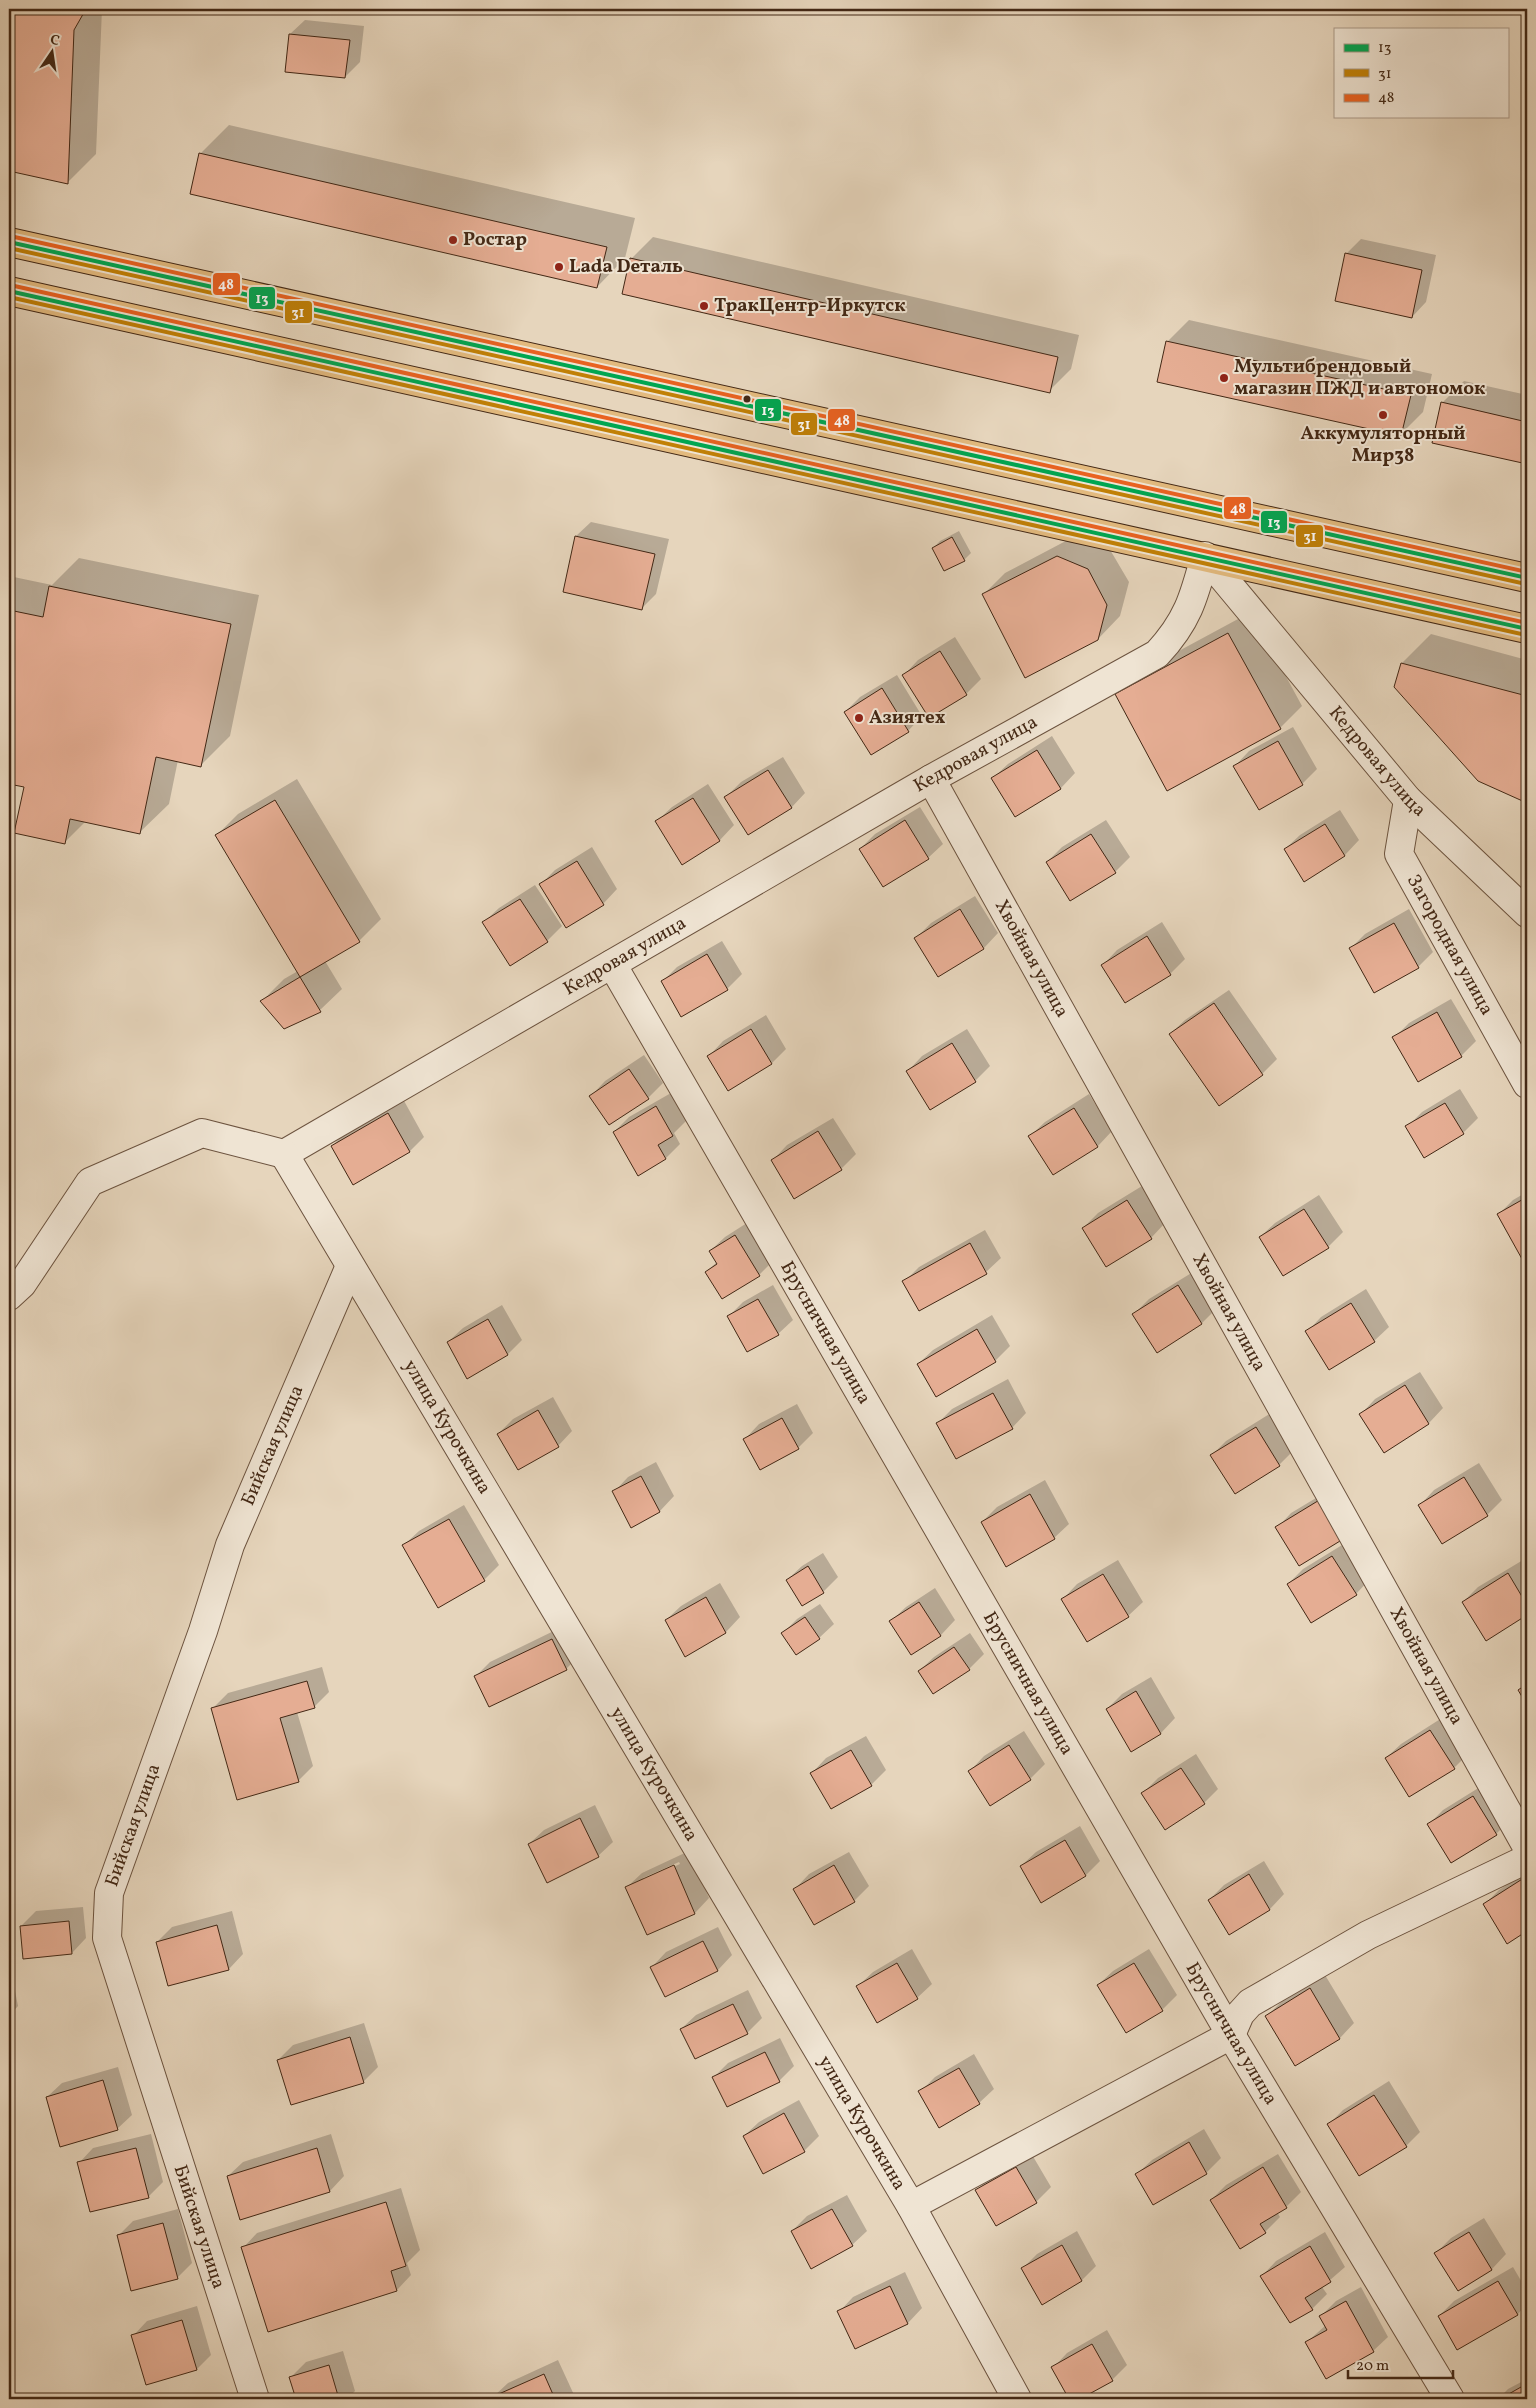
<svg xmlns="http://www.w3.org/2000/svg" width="1536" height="2408" viewBox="0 0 1536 2408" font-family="Vollkorn,serif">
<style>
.shadow{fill:#0003;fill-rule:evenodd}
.building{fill:#e5ad93;stroke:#432815}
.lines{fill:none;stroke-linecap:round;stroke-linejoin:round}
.street-casing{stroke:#6c533f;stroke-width:30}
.primary-casing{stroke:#432815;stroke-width:30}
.street{stroke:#efe4d3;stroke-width:28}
.primary{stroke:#e3ba7e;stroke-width:28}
.bus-1-casing{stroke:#efe4d3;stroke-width:8}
.bus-2-casing{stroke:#efe4d3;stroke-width:8}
.bus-3-casing{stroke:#efe4d3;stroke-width:8}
.bus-1{stroke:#00a651;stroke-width:4}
.bus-2{stroke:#c18006;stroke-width:4}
.bus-3{stroke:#e96221;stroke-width:4}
.poi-dot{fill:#8f2418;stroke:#efe4d3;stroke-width:2}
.bus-dot{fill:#432815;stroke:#efe4d3;stroke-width:2}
.labels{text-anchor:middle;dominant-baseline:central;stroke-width:4;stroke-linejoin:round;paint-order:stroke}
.poi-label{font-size:19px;font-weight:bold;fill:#432815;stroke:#efe4d3;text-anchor:start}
.street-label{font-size:19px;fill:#432815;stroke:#efe4d3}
.line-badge{stroke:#efe4d3;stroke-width:2}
.badge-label{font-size:14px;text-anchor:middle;font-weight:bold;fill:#fff}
</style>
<rect width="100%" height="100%" fill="#e6d5bc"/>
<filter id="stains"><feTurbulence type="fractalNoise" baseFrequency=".004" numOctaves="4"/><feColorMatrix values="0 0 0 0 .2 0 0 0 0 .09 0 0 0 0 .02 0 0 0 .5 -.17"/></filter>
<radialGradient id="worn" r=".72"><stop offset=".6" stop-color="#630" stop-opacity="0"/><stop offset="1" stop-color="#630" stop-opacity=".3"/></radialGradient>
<path class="shadow" d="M9,9H102L96,154L67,183L9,170Z
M305,20L364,26L360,62L345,77L290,34Z
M229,125L635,218L625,258L597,287L201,153Z
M653,237L1079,335L1071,369L1049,391L631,259Z
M1361,239L1436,255L1426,302L1412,317L1346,254Z
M1189,320L1432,374L1423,412L1401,434L1167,342Z
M1464,381L1527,395V463L1433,442L1442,403Z
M591,522L669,539L656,594L642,608L576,536Z
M959,531L971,553L964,560L933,548L940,541Z
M1079,534L1109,548L1129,582L1120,616L1098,639L983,595L1005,573Z
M79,558L259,595L230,736L201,765L178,760L169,804L140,832L86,821L65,842L25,786L9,783V576L52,585Z
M1251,612L1302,706L1280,728L1116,695L1138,673Z
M1431,634L1527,660V802L1479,780L1396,686L1402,663Z
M955,637L981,679L966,694L904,675L918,660Z
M897,675L922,716L908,731L845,712L860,697Z
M1293,727L1317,769L1302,784L1235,766L1249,751Z
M1052,736L1075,773L1061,788L1016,815L993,778L1008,764Z
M783,757L805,793L791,808L726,797L741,782Z
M297,779L381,919L359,941L325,961L342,989L320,1010L262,1001L284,979L298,971L216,836L238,814Z
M708,784L734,825L720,840L683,863L657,821L672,807Z
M920,807L943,844L928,858L860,849L875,834Z
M1340,810L1359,840L1345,855L1305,880L1285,849L1300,835Z
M1106,820L1130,857L1115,872L1047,862L1062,847Z
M592,847L617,889L603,904L540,885L555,870Z
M535,885L562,926L547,941L484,922L499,908Z
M975,896L998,933L984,948L939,975L916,938L931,923Z
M1409,909L1433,952L1418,967L1351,948L1365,934Z
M1162,922L1185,959L1170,974L1103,965L1117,950Z
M722,941L742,974L727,989L662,982L677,967Z
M1229,990L1277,1059L1262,1074L1219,1104L1170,1034L1185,1020Z
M1451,999L1476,1041L1461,1056L1394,1038L1409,1023Z
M766,1015L786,1049L772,1063L709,1056L723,1041Z
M967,1029L990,1066L975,1081L930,1108L908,1071L922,1056Z
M644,1055L663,1083L648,1098L609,1123L591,1096L605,1081Z
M1460,1089L1478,1118L1463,1133L1407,1127L1422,1112Z
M671,1093L687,1120L674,1133L680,1144L666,1158L614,1132L629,1117Z
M1089,1094L1112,1131L1098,1146L1053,1173L1030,1136L1045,1122Z
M403,1099L424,1137L410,1151L332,1146L347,1131Z
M833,1118L856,1154L841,1169L773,1160L787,1145Z
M1142,1186L1165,1223L1151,1238L1083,1228L1098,1213Z
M1527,1192V1254L1522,1257L1498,1215L1513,1200Z
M1319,1195L1343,1232L1328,1247L1260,1237L1275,1223Z
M750,1221L774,1260L759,1275L706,1272L717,1262L710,1251L725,1237Z
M985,1230L1001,1258L986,1272L919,1310L904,1282L919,1267Z
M1193,1272L1216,1309L1202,1323L1134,1314L1149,1299Z
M773,1285L793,1320L778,1334L729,1316L743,1302Z
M1366,1289L1389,1327L1374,1341L1307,1332L1321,1317Z
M502,1305L522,1340L508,1354L468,1377L448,1342L463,1328Z
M992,1315L1010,1346L995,1361L936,1395L918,1364L933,1350Z
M1420,1372L1443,1408L1429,1423L1384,1451L1361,1414L1375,1399Z
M1008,1379L1026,1413L1012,1428L938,1423L952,1409Z
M553,1397L572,1431L558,1446L498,1434L513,1419Z
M797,1404L813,1433L798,1448L745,1439L759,1424Z
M1271,1413L1294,1450L1279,1465L1235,1493L1212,1455L1226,1441Z
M656,1462L674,1496L660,1511L632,1526L614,1492L628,1477Z
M1479,1463L1502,1500L1487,1515L1420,1505L1434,1490Z
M1045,1480L1069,1524L1054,1538L982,1522L997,1507Z
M1336,1486L1344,1537L1277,1528L1291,1513Z
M464,1505L499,1565L484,1580L404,1545L419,1531Z
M1347,1542L1370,1579L1356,1594L1288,1584L1303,1569Z
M823,1553L838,1577L823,1592L787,1580L802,1566Z
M1118,1560L1143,1602L1128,1616L1063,1599L1077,1584Z
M1523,1560L1527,1567V1614L1487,1639L1463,1602L1478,1587Z
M720,1583L740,1617L726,1632L686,1655L666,1620L681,1606Z
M935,1588L955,1620L941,1635L912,1653L891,1621L906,1607Z
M820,1604L834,1624L819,1638L783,1633L797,1619Z
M566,1625L581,1654L566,1669L475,1677L490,1662Z
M970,1633L984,1654L969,1669L919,1671L934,1657Z
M322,1667L329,1692L314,1707L297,1712L313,1766L298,1781L213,1708L228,1693Z
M1151,1677L1175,1718L1161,1733L1132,1750L1107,1709L1122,1694Z
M1445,1716L1469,1753L1454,1768L1386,1758L1401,1744Z
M1024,1731L1045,1764L1030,1779L970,1771L984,1756Z
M866,1736L886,1770L871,1785L832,1807L812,1773L826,1758Z
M1196,1754L1218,1789L1204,1803L1143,1793L1158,1778Z
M1488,1782L1511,1819L1496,1834L1429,1824L1443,1810Z
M595,1805L613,1842L598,1856L529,1844L544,1830Z
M1080,1826L1100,1861L1086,1875L1021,1866L1036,1852Z
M689,1851L709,1898L695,1913L647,1933L627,1887L642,1873ZM679,1862L680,1864L643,1881V1878Z
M849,1852L869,1886L854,1901L795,1889L809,1874Z
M1264,1861L1284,1894L1270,1909L1230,1933L1209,1900L1224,1885Z
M1527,1872V1929L1507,1942L1484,1905L1499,1890Z
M83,1907L86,1938L72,1953L21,1926L36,1911Z
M232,1911L243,1954L229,1969L157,1942L172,1927Z
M718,1927L732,1955L718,1970L652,1967L666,1952Z
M912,1949L932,1984L917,1998L858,1986L873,1972Z
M1149,1949L1177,1995L1162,2010L1126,2031L1098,1985L1113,1971Z
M10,1966L18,2006L9,2016V1967Z
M1325,1975L1354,2023L1340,2038L1296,2064L1267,2016L1282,2001Z
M748,1990L762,2018L747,2033L681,2029L696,2015Z
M364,2023L378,2067L363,2082L278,2060L293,2045Z
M780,2038L794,2066L779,2081L714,2077L728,2063Z
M974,2054L994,2089L979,2103L920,2092L935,2077Z
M118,2067L132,2115L117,2129L47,2097L62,2083Z
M1389,2081L1420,2132L1406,2146L1329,2124L1343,2110Z
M799,2100L819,2136L804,2151L744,2136L759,2122Z
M1204,2129L1221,2158L1206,2173L1154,2204L1137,2174L1152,2160Z
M151,2134L163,2182L148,2197L79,2163L93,2148Z
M331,2134L344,2176L330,2191L228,2176L243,2162Z
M1031,2153L1051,2187L1036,2202L997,2225L977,2190L992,2175Z
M1278,2154L1301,2192L1286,2207L1277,2212L1280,2217L1265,2232L1211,2200L1226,2185Z
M401,2188L420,2250L407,2263L411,2275L397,2290L243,2248L257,2233Z
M847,2195L867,2231L852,2245L792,2231L807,2216Z
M178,2209L192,2263L177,2278L118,2236L133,2221Z
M1484,2218L1506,2254L1492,2269L1458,2289L1436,2253L1451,2238Z
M1077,2231L1096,2266L1082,2280L1022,2269L1037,2254Z
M1325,2232L1345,2267L1322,2287L1327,2294L1312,2309L1262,2276L1276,2261Z
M1513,2267L1527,2291V2304L1518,2314L1458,2348L1439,2316L1454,2301Z
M905,2272L922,2308L908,2323L856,2347L839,2312L853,2297Z
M1361,2287L1388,2337L1373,2351L1307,2342L1326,2325L1321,2316L1336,2301Z
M197,2306L211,2355L197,2369L133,2336L147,2321Z
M1107,2330L1127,2365L1112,2380L1078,2399H1071L1053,2368L1067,2353Z
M343,2351L355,2391L347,2399H297L291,2377L306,2362Z
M558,2360L575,2397L573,2399H494L493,2397L508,2383Z
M1527,2379V2399H1498L1508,2389Z"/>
<path class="building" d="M9,9H86L74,30L68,184L9,171Z
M289,34L350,40L345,78L285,72Z
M199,153L607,247L597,288L190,194Z
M1345,253L1422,270L1412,318L1335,301Z
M630,258L1058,357L1050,393L622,294Z
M1166,341L1411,395L1401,436L1157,382Z
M1441,402L1527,422V464L1432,443Z
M575,536L655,554L642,610L563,592Z
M952,537L965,561L944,571L932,548Z
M1057,556L1088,569L1107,605L1098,640L1025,678L982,594Z
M49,586L231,624L201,767L156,757L140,834L70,819L65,844L14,833L24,787L9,784V610L43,617Z
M1228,633L1281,729L1167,791L1115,694Z
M940,651L967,695L929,718L902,675Z
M1401,663L1527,696V803L1478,781L1394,687Z
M882,688L909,732L871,755L844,712Z
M1278,741L1303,785L1259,810L1233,766Z
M1037,750L1061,789L1015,817L991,778Z
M768,770L792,808L748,835L724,797Z
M693,798L720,841L682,865L655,821Z
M275,800L360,942L300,977L215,835Z
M905,820L929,859L883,887L859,849Z
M1325,824L1345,856L1304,882L1284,849Z
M1091,834L1116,873L1070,901L1046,862Z
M577,861L604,905L566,928L539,884Z
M520,899L548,942L510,966L482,922Z
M960,909L984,949L938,977L914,938Z
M1394,923L1419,968L1374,993L1349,948Z
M1147,936L1171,975L1125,1003L1101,965Z
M707,954L728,990L681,1017L661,981Z
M300,977L321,1012L284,1029L260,1001Z
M1214,1003L1263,1075L1219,1106L1169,1034Z
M1437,1012L1462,1057L1418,1082L1392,1037Z
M751,1029L772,1064L728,1091L707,1056Z
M952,1043L976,1082L930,1110L906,1071Z
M629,1069L649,1099L609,1125L589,1096Z
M1445,1103L1464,1134L1424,1158L1405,1126Z
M656,1106L673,1136L658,1145L666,1159L638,1176L613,1132Z
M1074,1108L1098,1147L1053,1175L1028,1136Z
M388,1113L410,1152L353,1185L331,1146Z
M818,1131L842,1170L794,1199L771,1160Z
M1527,1197V1256L1522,1259L1497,1214Z
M1127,1200L1152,1239L1106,1267L1082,1228Z
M1304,1209L1329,1248L1283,1276L1259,1237Z
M735,1235L760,1276L722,1299L705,1272L717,1264L709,1251Z
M970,1243L987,1274L919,1311L902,1281Z
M1178,1285L1202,1324L1157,1353L1132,1314Z
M758,1299L779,1335L747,1352L727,1316Z
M1351,1303L1375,1342L1329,1370L1305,1331Z
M488,1319L508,1355L467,1379L447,1342Z
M977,1329L996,1362L936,1397L917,1364Z
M1405,1385L1429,1424L1384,1453L1359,1414Z
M993,1393L1013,1429L956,1459L936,1423Z
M538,1410L559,1447L518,1470L497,1434Z
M782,1418L799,1449L760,1470L743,1439Z
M1256,1427L1280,1466L1235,1494L1210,1455Z
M641,1476L660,1512L631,1528L612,1491Z
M1464,1477L1488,1516L1442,1544L1418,1505Z
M1030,1494L1055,1539L1006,1567L981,1522Z
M1321,1499L1345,1538L1299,1566L1275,1527Z
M449,1519L485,1581L438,1608L402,1545Z
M1332,1556L1357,1595L1311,1623L1287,1584Z
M808,1566L824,1593L802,1606L786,1580Z
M1508,1573L1527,1605V1615L1486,1641L1462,1602Z
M1103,1574L1129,1617L1087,1642L1061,1599Z
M706,1597L726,1633L685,1657L665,1620Z
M919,1602L941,1636L911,1655L889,1621Z
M805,1617L820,1639L796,1655L781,1633Z
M552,1639L567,1670L489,1707L474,1676Z
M954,1647L970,1670L933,1694L918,1671Z
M307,1681L315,1708L280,1718L299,1782L237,1800L211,1708Z
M1527,1684V1705L1518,1690Z
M1136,1691L1161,1734L1131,1752L1106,1709Z
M1430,1730L1455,1769L1409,1797L1385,1758Z
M1009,1745L1031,1780L990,1806L968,1771Z
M851,1750L872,1786L831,1809L810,1773Z
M1181,1768L1205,1804L1165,1830L1141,1793Z
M1473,1796L1497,1835L1451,1863L1427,1824Z
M580,1818L599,1857L547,1883L528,1844Z
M1065,1840L1086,1876L1041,1903L1020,1866Z
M674,1865L695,1914L647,1935L625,1887Z
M834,1865L855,1902L814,1925L793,1889Z
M1249,1874L1270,1910L1229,1935L1208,1900Z
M1527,1876V1931L1507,1944L1483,1904Z
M69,1921L72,1954L23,1959L20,1926Z
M217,1925L229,1970L168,1986L156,1942Z
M703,1941L718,1971L665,1997L650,1967Z
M897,1963L918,1999L877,2023L856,1986Z
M1134,1963L1163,2011L1126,2033L1097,1985Z
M1310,1988L1340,2039L1295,2066L1265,2016Z
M733,2004L748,2034L695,2059L680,2029Z
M350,2037L364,2083L291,2105L277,2060Z
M765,2052L780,2082L727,2107L712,2077Z
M959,2068L980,2104L939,2128L918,2091Z
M103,2080L118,2130L60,2147L46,2097Z
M1374,2095L1407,2147L1359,2176L1327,2124Z
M784,2113L805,2152L763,2174L743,2136Z
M1189,2142L1207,2174L1153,2205L1135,2174Z
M136,2148L149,2198L90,2212L77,2162Z
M317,2148L330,2192L240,2220L227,2176Z
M1016,2167L1037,2203L996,2226L975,2190Z
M1263,2167L1287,2208L1260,2224L1266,2233L1240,2249L1210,2200Z
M386,2202L406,2266L391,2271L397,2291L268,2332L241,2247Z
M832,2209L853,2246L811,2269L791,2231Z
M163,2223L178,2279L131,2291L117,2235Z
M1469,2232L1492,2270L1458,2291L1434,2253Z
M1062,2245L1082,2281L1042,2305L1021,2268Z
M1310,2246L1331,2282L1305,2298L1313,2310L1290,2323L1260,2276Z
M1498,2281L1518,2315L1457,2350L1438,2316Z
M890,2286L908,2324L855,2349L837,2311Z
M1346,2301L1374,2352L1326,2379L1305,2342L1327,2330L1319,2316Z
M182,2320L197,2370L146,2385L131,2335Z
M1092,2344L1113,2381L1080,2399H1069L1051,2367Z
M329,2365L339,2399H296L289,2377Z
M544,2374L555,2399H493L492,2397Z
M1521,2387L1527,2399H1500Z"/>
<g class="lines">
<defs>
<g id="street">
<path id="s1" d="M931,779L1527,1847"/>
<path id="s2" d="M1408,800L1399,854L1527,1084"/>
<path id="s3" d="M612,964L1231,2035L1450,2399"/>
<path id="s4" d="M284,1154L931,779L1157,654C1187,622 1194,598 1205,556L1408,800L1527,913"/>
<path id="s5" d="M284,1154L911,2206L1017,2399"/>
<path d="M9,1296L22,1284L90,1182L202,1133L284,1154"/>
<path d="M911,2206L1231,2035L1240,2014L1250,2003L1368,1935L1527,1859"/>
<path id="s6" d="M255,2399L107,1938L109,1893L203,1631L230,1545L350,1266"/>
</g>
<path id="primary" d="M9,242L1527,578
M9,291L1527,629"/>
</defs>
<use href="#street" class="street-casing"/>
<use href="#primary" class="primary-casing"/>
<use href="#street" class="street"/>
<use href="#primary" class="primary"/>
<defs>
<path id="bus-1" d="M9,242L1527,578
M9,291L1527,629"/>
<path id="bus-2" d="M9,248L1526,584
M9,297L1526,635"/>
<path id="bus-3" d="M10,236L1527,572
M10,285L1527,623"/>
</defs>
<use href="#bus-1" class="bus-1-casing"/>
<use href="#bus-2" class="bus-2-casing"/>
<use href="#bus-3" class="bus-3-casing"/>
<use href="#bus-1" class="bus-1"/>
<use href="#bus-2" class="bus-2"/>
<use href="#bus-3" class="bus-3"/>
</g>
<g class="poi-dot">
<circle cx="453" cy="240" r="5"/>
<circle cx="559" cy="267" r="5"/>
<circle cx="704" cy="306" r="5"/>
<circle cx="1224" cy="378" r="5"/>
<circle cx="1383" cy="415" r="5"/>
<circle cx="859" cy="718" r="5"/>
</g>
<circle class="bus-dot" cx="747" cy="399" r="4.5"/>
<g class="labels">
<g class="poi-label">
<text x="463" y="240">Ростар</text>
<text x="569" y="267">Lada Dеталь</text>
<text x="714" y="306">ТракЦентр-Иркутск</text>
<text x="1234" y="367">Мультибрендовый<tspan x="1234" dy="22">магазин ПЖД и автономок</tspan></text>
<text x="1383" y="434" text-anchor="middle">Аккумуляторный<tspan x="1383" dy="22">Мир38</tspan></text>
<text x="869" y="718">Азиятех</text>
</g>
<g class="street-label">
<text stroke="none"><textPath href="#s4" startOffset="799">Кедровая улица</textPath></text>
<text stroke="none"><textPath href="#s4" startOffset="1385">Кедровая улица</textPath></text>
<text stroke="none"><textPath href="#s2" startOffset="159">Загородная улица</textPath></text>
<text stroke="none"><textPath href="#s4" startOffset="394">Кедровая улица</textPath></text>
<text stroke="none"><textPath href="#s1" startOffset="206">Хвойная улица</textPath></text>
<text stroke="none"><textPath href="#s1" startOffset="611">Хвойная улица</textPath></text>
<text stroke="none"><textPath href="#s3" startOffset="426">Брусничная улица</textPath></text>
<text stroke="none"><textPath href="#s5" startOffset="318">улица Курочкина</textPath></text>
<text stroke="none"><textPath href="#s6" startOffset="1006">Бийская улица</textPath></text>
<text stroke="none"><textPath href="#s1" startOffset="1016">Хвойная улица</textPath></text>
<text stroke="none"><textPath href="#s3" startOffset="831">Брусничная улица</textPath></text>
<text stroke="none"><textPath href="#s5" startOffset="722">улица Курочкина</textPath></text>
<text stroke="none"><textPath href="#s6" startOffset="601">Бийская улица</textPath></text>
<text stroke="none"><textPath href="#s3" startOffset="1236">Брусничная улица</textPath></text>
<text stroke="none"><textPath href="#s5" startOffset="1128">улица Курочкина</textPath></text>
<text transform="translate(199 2227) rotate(72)">Бийская улица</text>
</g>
</g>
<g class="line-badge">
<rect x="212" y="272" width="29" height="24" rx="5" fill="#e96221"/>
<rect x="248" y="286" width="28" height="24" rx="5" fill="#00a651"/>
<rect x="284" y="300" width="29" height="24" rx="5" fill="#c18006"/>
<rect x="754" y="398" width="28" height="24" rx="5" fill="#00a651"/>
<rect x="827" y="408" width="29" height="24" rx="5" fill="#e96221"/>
<rect x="790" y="412" width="28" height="24" rx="5" fill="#c18006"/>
<rect x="1223" y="496" width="29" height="24" rx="5" fill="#e96221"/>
<rect x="1260" y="510" width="28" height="24" rx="5" fill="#00a651"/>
<rect x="1295" y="524" width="29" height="24" rx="5" fill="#c18006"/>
</g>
<g class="badge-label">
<text x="226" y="289">48</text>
<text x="262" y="303">13</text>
<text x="298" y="317">31</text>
<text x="768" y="415">13</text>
<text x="842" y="425">48</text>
<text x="804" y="429">31</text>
<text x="1238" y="513">48</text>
<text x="1274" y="527">13</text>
<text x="1310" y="541">31</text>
</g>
<rect width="1536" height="2408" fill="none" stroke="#e6d5bc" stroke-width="30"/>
<rect x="10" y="10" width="1516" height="2388" fill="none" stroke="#432815" stroke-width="2.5"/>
<rect x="15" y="15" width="1506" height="2378" fill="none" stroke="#432815"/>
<rect x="1334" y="28" width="175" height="90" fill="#efe4d3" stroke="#aa9987"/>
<rect x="1344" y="44" width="25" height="8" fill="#00a651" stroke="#aa9987"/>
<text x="1378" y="52" font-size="15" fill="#432815">13</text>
<rect x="1344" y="69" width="25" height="8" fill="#c18006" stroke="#aa9987"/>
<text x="1378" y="78" font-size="15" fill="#432815">31</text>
<rect x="1344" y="94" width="25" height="8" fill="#e96221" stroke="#aa9987"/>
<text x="1378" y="102" font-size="15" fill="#432815">48</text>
<g transform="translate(52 52) rotate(13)" stroke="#efe4d3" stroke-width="4" paint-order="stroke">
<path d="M0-4L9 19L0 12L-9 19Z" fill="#432815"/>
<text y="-8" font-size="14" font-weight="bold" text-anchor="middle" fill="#432815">С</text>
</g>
<path d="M1348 2370v8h105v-8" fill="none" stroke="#432815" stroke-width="2.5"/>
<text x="1356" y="2370" font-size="15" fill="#432815" stroke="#efe4d3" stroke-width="4" paint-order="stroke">20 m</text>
<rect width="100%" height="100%" filter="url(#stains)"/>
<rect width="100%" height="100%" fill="url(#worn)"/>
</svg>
